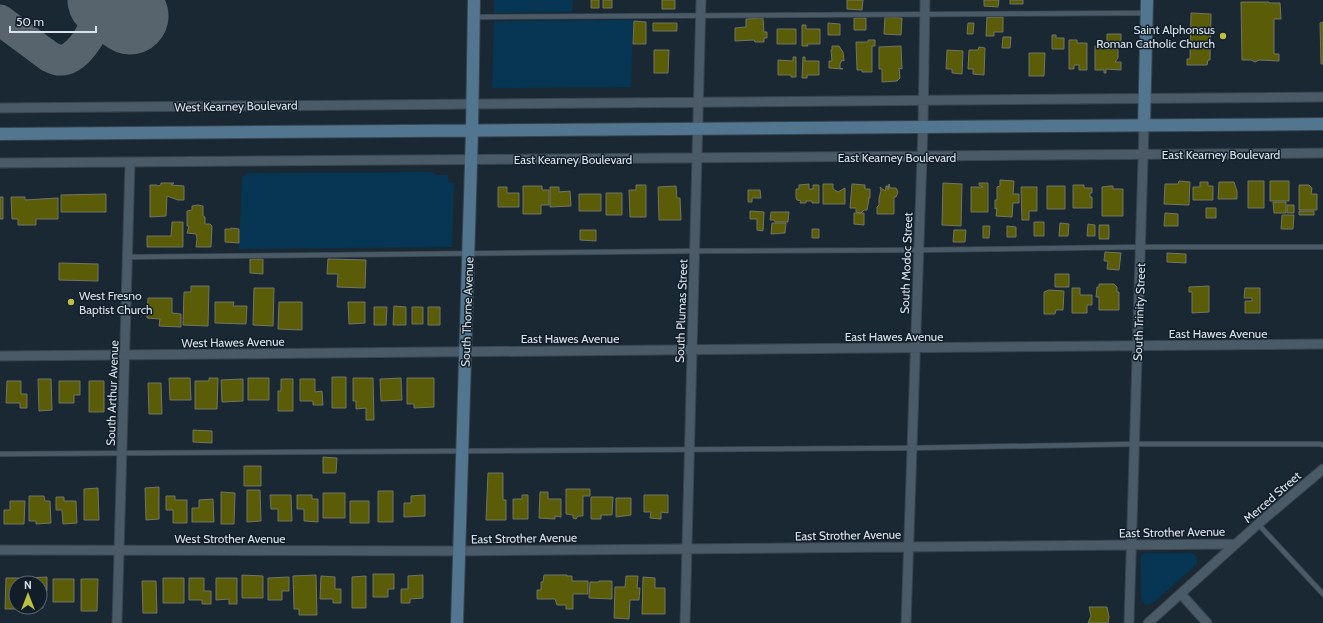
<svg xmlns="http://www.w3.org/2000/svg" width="1323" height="623" viewBox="0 0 1323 623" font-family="Cabin,sans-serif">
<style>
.green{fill:#063654}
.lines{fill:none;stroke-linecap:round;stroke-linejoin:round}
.taxiway{stroke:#57646e;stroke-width:31}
.runway{stroke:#57646e;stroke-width:77}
.building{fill:#5a5c08;stroke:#737562}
.lane-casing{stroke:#37434d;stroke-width:6}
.street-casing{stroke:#37434d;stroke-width:11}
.secondary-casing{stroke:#37434d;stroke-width:14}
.lane{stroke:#4a5a67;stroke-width:4.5}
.street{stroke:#4a5a67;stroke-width:9}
.secondary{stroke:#527590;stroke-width:12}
.poi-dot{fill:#bcbf44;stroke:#111e29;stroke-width:1.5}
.labels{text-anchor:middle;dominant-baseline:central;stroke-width:3;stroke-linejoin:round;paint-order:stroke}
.poi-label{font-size:12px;fill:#dae3eb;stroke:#111e29;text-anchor:end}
.street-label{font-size:12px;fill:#dae3eb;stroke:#111e29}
</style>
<rect width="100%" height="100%" fill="#1a2833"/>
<path class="green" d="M494,0H573L572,12L494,13Z
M633,20L631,87L492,88L494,21Z
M431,172L436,175H448V182L454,183L452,247L239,249L242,177L248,173Z
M1145,553H1191L1197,557V564L1153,603L1145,605L1141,598V557Z"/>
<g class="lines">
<path class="taxiway" d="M0,20L50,57C53,58 56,60 59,60C76,62 94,33 96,18C97,12 95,6 93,0"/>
<path class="runway" d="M106,0L130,16"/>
</g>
<path class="building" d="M591,0H599V8H591Z
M603,0H612V8H603Z
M662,0H675V9H662Z
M847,0H863L862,10L847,9Z
M984,0H999L998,7L984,6Z
M1010,0H1023V4H1010Z
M1241,2H1269V3H1280L1281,19H1274V54H1279V61L1259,60L1255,62L1251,60H1242Z
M1191,13L1211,14L1210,60H1208L1207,65H1187V59H1190Z
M885,17L902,18L901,35L884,34Z
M987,17H1003V32H994V36H986Z
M763,18L764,32H767V38H764V42H755L754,40L735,41V28L746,27V19Z
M854,18H866V30H854Z
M634,21L646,22V44H633Z
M1323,22V64H1321L1320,23Z
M653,23H677V31H653Z
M828,23L840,24V35H828Z
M968,23H974L973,34H967Z
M802,25H806V29H820V44H807L808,46H802Z
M777,29H796V44H777Z
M1107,34H1121V45L1107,46Z
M1052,35H1056V38H1064V49H1052Z
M1003,37H1011L1010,48H1002Z
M868,40H875V46H872V72H862V70H857L856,42H868Z
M1069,40H1077V43H1087V70H1079V65H1074V69H1069Z
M832,46H839L843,52L844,61L842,60L840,64V68L843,69L829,68V61H832L831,50H832Z
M901,46L902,69L899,68L900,78L897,81L882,82V69H879V47Z
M1095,46H1106V49H1118V58L1115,62H1121V70L1106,69V73H1104V70H1095Z
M979,47L985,48L984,75L973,74V69H968L969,50H978Z
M654,50H669L668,73H654Z
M947,50L963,51L962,74L952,73V69H946Z
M1029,53H1045L1044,76H1029Z
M793,57H796V77H791V75H778V60L793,61Z
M803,57H805V61H819V75H807V78H802Z
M1000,180L1014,181L1013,194H1019V203H1013L1012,217L996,216L997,208L995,209V200H997V187L1000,186Z
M1179,181L1190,182L1189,205L1164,204L1165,184H1178Z
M1248,181H1264V208H1248Z
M1270,181H1289V201H1270Z
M1200,182H1208V186H1213V200H1193V187H1200Z
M1219,182H1234L1237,191V199H1218Z
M161,183H174L171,185L184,186V200H178L167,196L166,216L150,217V185H157L158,186L161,185Z
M943,183L962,184L961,226L942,225Z
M979,183H988V212H971V187H983L979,185Z
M809,184V189H813V185H819V203H812V201H806V203H800L801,201L797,200L796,198V189H799V185Z
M823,184H833V189L838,192L845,188V204H823Z
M852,184L865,185V189H870V198H868L869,199L867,210H864L861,213L856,212V208H850Z
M889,184L890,188H896L898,192L896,197H894V214H877V207L879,205V198L881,191L880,187L885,191L886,186H888V190Z
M636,185H646V217H630L629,190H636Z
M1073,185H1084V188H1092V193H1090V197H1092V208H1073Z
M1299,185H1309L1312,188L1311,194H1317V210H1299Z
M523,186H542V190H549V205H541V214H523Z
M676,186L677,198H680L681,220H659L658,187Z
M1047,186H1065V209H1047Z
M1110,186H1113V189H1123V216H1102V187Z
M498,187H507V193H519V207H498Z
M550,187H559V192L570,191L571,206L550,207Z
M1021,187H1037V211H1029V220H1022Z
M748,190H760L761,198H752V202H748Z
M606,193H622V215H606Z
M106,194V212H61V195Z
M579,194H601V211H579Z
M0,197H3V219H0Z
M11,197H25V200L58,198V219H36V225H18V219H12Z
M1273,202H1286V213H1274Z
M198,205L203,206V216L205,217V224H210L212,226L211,247H196L197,239L196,234L187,233L189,226H187V211L192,210V206Z
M1287,205H1294V213H1287Z
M1206,208H1216V218H1206Z
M750,211L764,212L763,231L757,230V219H750Z
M1299,211H1314V215H1299Z
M771,212H789L788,222H775L774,220H770Z
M854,213H864V225L854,224Z
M1165,213L1178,214V226H1164Z
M1282,215H1294L1293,229H1281Z
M172,222H183V247H147V236H171Z
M1034,222H1044V236H1034Z
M772,223H786L785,233L771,234Z
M1060,223L1069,224L1068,236H1059Z
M1088,224L1095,225V236H1087Z
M1099,225H1109V239H1099Z
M983,226H990L989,238H983Z
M1007,226L1016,227V237H1007Z
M231,228L239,229V243L225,242V229H231Z
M812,229H819V238H812Z
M580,230H596V241L580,240Z
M954,230H966L965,242H953Z
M1105,252L1121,253L1119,270L1107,269L1108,261H1104Z
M1167,253L1186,254V263L1167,262Z
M250,259H263V274L250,273Z
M328,259L366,260L365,288L337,287L338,274H327Z
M59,263L98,264V281L59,280Z
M1055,274H1069V287H1055Z
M1099,284H1114L1117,287V292H1119V310H1099V297H1096L1097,287H1099Z
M191,286H209L208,326L183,325L184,292H191Z
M1209,286V312L1192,313V292H1189V287Z
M254,288H274L273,326L253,325Z
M1072,288H1080V295H1092V305H1087V313H1072Z
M1245,288H1260V313H1245V301H1252V298H1244Z
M1049,290L1064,291L1063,310H1056L1055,314H1044V292Z
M148,298H172V313L181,314V327L159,326L160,319L147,318Z
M215,302H234L233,306H247L246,324L215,323Z
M279,302H302V330L278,329Z
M348,302H365V323L349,324Z
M394,306L406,307V325H393Z
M374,307H387L386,325H374Z
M412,307H423V324H412Z
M428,307H440V325H428Z
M332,377H346V408H332Z
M169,378H190L191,400H170Z
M209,378H218L217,409H195V381H209Z
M248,378H269V400H248Z
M353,378H373L374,420H366V408L356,409V401H353Z
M401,378L402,400L381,401L380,379Z
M407,378H434V407L414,408V404H407Z
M38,379H51L52,410L39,411Z
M243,379V401L222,402L221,380Z
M281,379H293V411H278V391H281Z
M300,379H315V392L322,391L323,405H313V401H300Z
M7,381H21V394H27V408H20V403H6Z
M59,381H80V395H74V403H59Z
M89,381H104V412H89Z
M148,383H161L162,414H149Z
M193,430L212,431V443L193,442Z
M323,457L337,458L336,473H323Z
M244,466H261V486H244Z
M488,473H503V500H506V520H486Z
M159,487V519L146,520L145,488Z
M98,488L99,520H84V489Z
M566,489H590V496H583V516H578L576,519L573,518V515L566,514Z
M247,490H260L261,521L247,522Z
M378,491H393V522H378Z
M221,492L235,493L234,524H221Z
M540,492H548V499H561V517L555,516V519L539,518Z
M323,493H345V518H323Z
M270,495H291L292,521H278V509H271Z
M297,495H312V499H318V522L304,521V509H297Z
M425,495V516L404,517V503H411V496Z
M522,495H528V519H513V499H522Z
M644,495H668V513L661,512V519L650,518L651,512H644Z
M29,496H44L45,501H50L51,523L36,524V521H29Z
M166,496H175V500H187V523H173V510H166Z
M56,497H64V501H76L77,523L63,524L62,510H56Z
M591,497H613L612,515H601V519H591Z
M616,498H631V515L616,517Z
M213,499L214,522H192V508H199V500Z
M10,501H25L24,524H4V510H10Z
M350,501H369V523H350Z
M373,574H394V589H388V597H373Z
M242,575L263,576V598H242Z
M316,575L317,615H299V609H294L293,576Z
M423,575V598L410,599V603H401V589H408V576Z
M544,575H567V576H572V581H588V594H573V609H566V605H557L555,599H537V590H541V582H543Z
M321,576L335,577V589H341V603H333V599H320Z
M366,576V608H352V577Z
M626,576H638L637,588H640L639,600H630L629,619L614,618L615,587H625Z
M47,577V591H43V608H34V607H40V583H26V578Z
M289,577V591H282V600H268V578Z
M643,577L655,578V588H665V614H642Z
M6,578H19V583H16V607H19V609H5Z
M163,578H184V603H163Z
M189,578H204V591H211V604H202V600H189Z
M216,578H237V604H229V599L216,600Z
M53,579H74V602H53Z
M81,579H98L97,611H81Z
M142,581H156L157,613H143Z
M599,581H612V599L589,598L590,582H599Z
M1089,607H1107L1109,617L1108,623H1088L1091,616Z"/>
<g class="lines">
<defs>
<path id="lane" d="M474,17L1146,13
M128,257L695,251L918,250L1141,247H1323
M0,454L912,448L1135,444H1320L1323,445
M1258,524L1323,594"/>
<path id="street" d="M0,108L1323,97
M0,163L1323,153
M0,356L1323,344
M0,550L460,551L1236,544
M1181,594L1207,623
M117,623L130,163
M685,623L701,0
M906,623L923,127L925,0
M1129,623L1144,126
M1148,623L1258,524L1323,469"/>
<path id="secondary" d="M1144,126L1147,0
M0,134L1323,124
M457,623L472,131L474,0"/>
</defs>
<use href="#lane" class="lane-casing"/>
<use href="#street" class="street-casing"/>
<use href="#secondary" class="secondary-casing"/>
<use href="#lane" class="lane"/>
<use href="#street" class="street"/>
<use href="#secondary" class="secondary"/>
</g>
<g class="poi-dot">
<circle cx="1223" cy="36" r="4"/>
<circle cx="71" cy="302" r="4"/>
</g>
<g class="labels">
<g class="poi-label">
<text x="1215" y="29">Saint Alphonsus<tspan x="1215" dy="14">Roman Catholic Church</tspan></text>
<text x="79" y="295" text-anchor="start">West Fresno<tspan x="79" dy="14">Baptist Church</tspan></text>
</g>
<g class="street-label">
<text transform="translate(236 106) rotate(-1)">West Kearney Boulevard</text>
<text x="1221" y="154">East Kearney Boulevard</text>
<text x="897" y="157">East Kearney Boulevard</text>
<text x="573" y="159">East Kearney Boulevard</text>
<text transform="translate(906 263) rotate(-88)">South Modoc Street</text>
<text transform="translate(681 311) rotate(-88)">South Plumas Street</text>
<text transform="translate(467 312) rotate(-88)">South Thorne Avenue</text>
<text transform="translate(1139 312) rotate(-88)">South Trinity Street</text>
<text x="1218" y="333">East Hawes Avenue</text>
<text x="894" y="336">East Hawes Avenue</text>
<text x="570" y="338">East Hawes Avenue</text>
<text transform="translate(233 342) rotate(-1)">West Hawes Avenue</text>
<text transform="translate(112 393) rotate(-88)">South Arthur Avenue</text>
<text transform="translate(1272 497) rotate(-41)">Merced Street</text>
<text transform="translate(1172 532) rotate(-1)">East Strother Avenue</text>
<text transform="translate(848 535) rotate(-1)">East Strother Avenue</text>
<text x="230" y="538">West Strother Avenue</text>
<text transform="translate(524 538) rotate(-1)">East Strother Avenue</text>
</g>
</g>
<g transform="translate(28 595)"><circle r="19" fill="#111e29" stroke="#616d77"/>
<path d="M0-3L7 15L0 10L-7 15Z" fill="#bcbf44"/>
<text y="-6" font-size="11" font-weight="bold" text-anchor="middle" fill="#dae3eb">N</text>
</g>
<path d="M10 26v6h86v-6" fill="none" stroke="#dae3eb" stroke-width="2"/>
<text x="16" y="26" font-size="12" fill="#dae3eb" stroke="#111e29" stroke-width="3" paint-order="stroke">50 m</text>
</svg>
